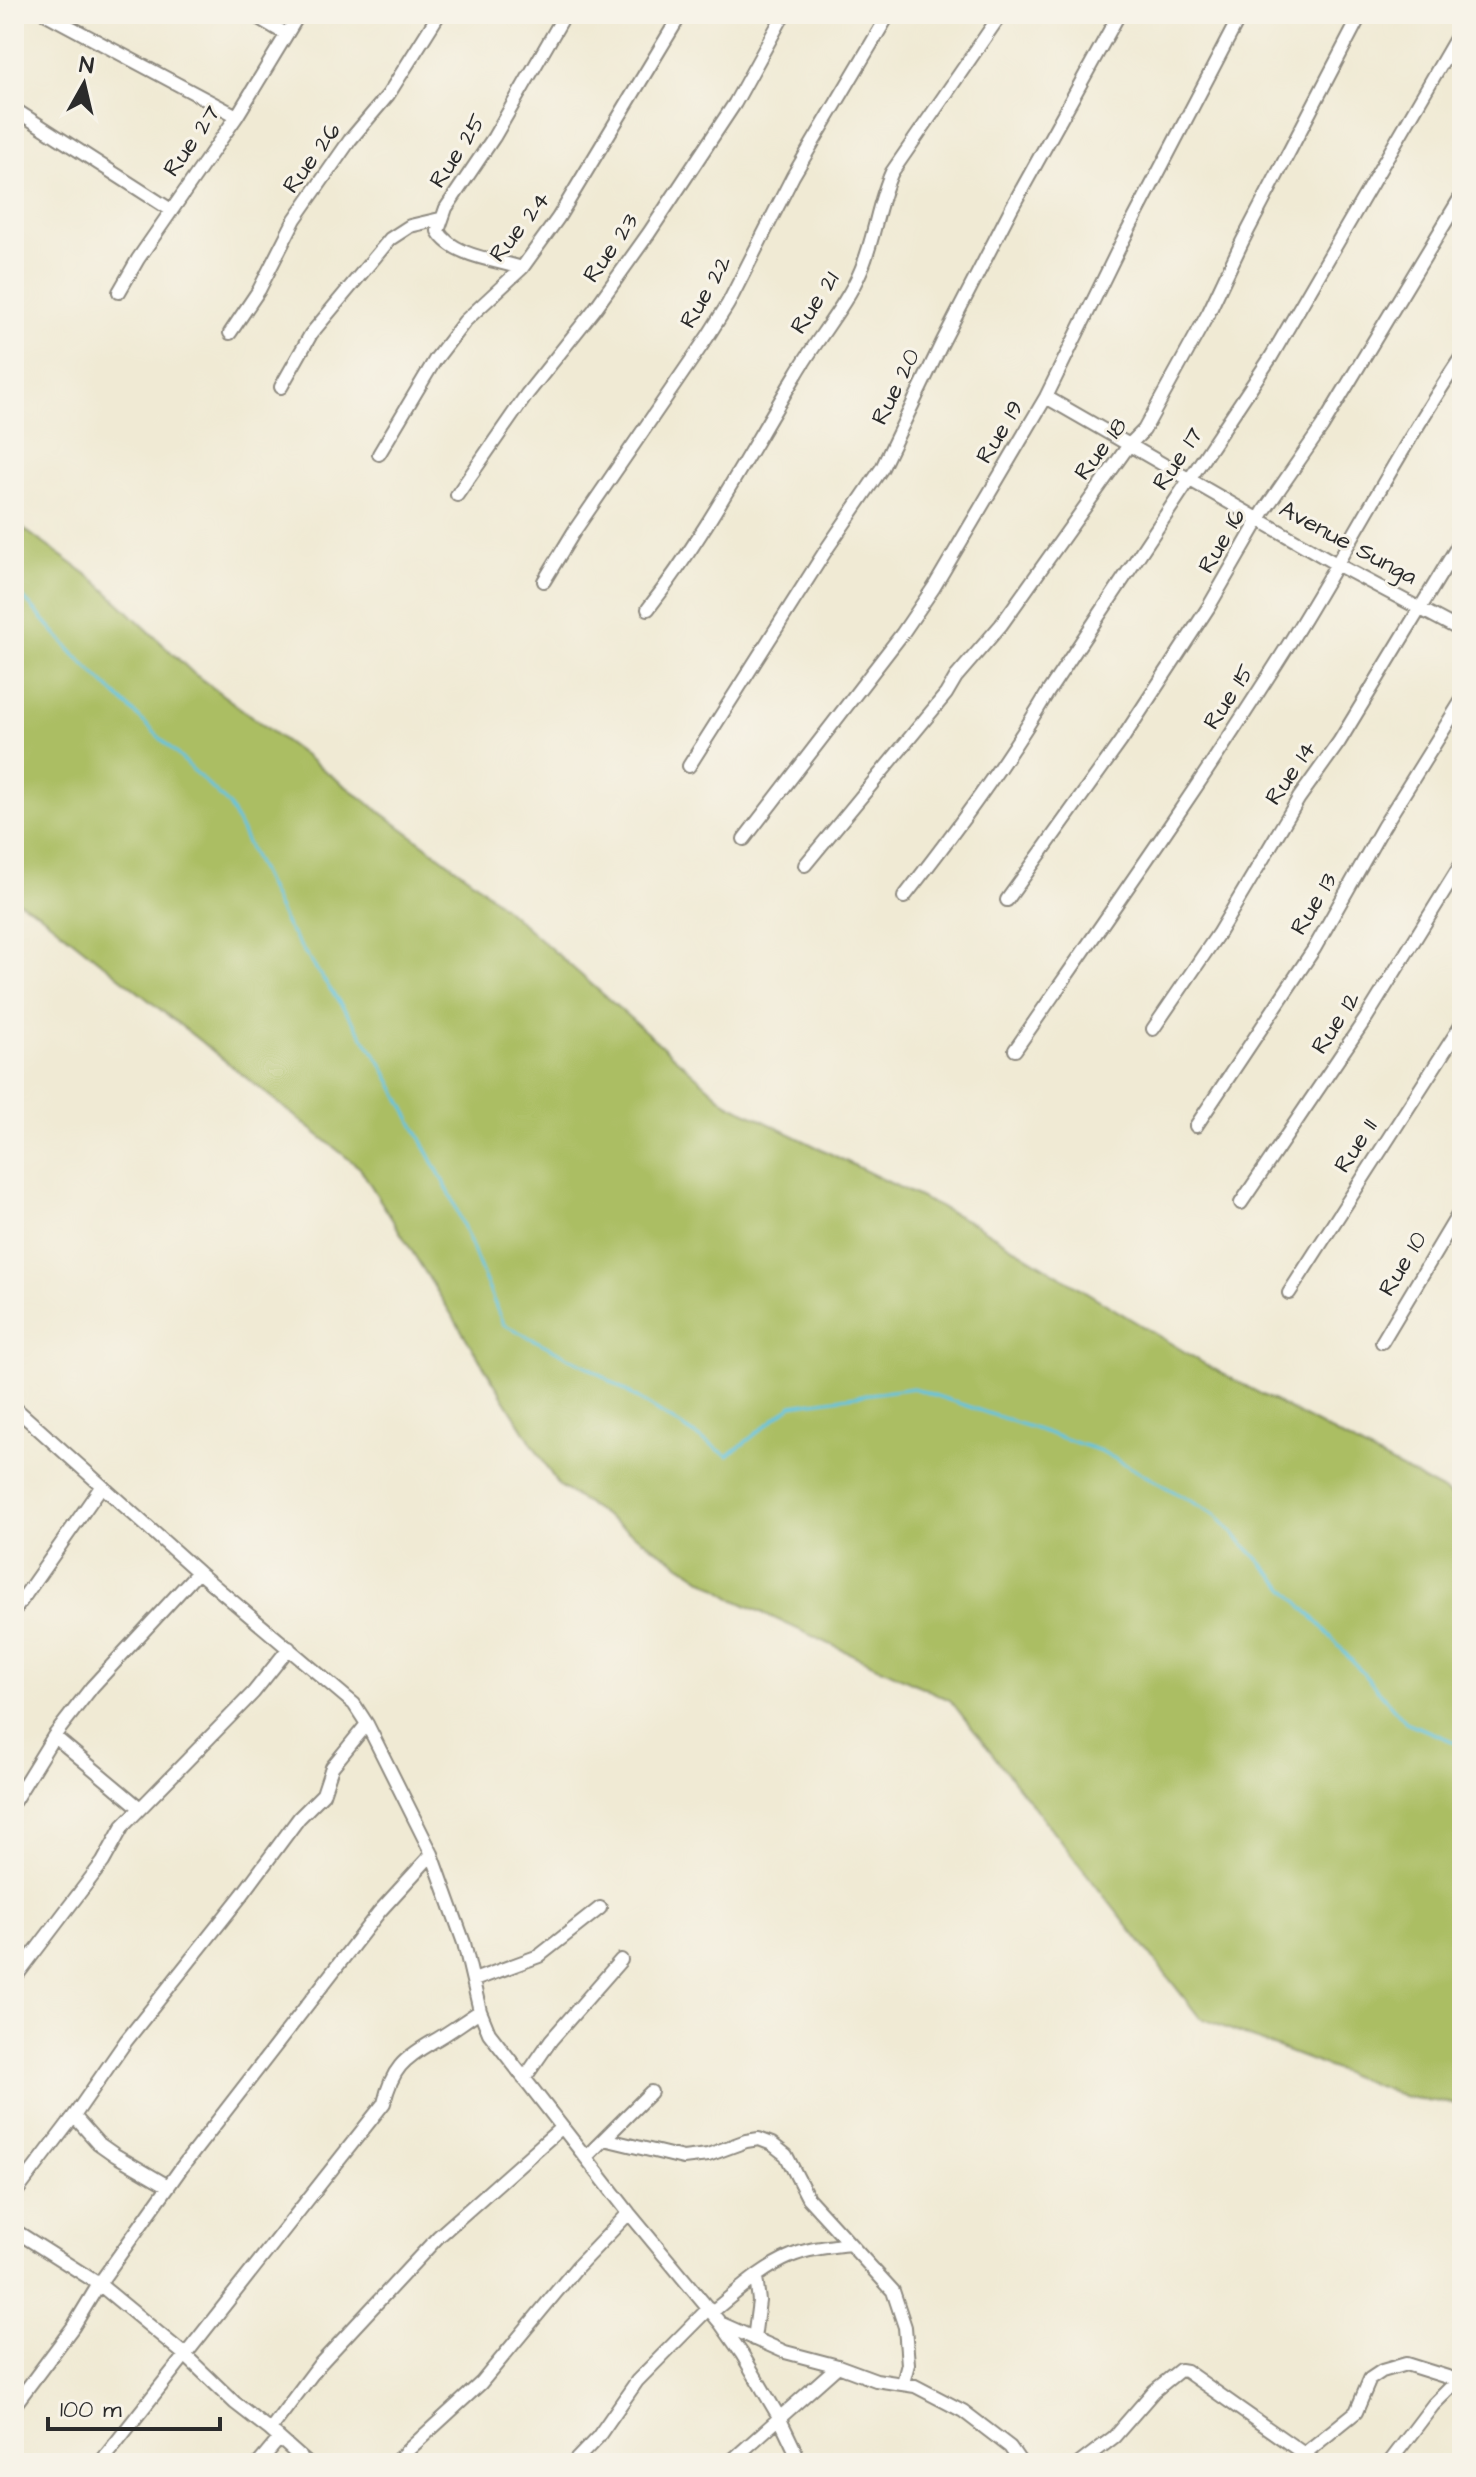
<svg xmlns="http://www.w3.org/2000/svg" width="1476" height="2477" viewBox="0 0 1476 2477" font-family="'Architects Daughter',sans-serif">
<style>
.green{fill:#abbe63;stroke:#6b7447;stroke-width:2}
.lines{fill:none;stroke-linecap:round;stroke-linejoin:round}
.stream{stroke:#62c4e0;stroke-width:3}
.minor-casing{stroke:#8e8a80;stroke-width:16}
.minor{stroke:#fff;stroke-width:12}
.labels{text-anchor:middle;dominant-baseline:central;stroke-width:6;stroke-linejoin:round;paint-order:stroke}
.street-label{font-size:24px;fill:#2b2b2b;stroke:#f7f3e8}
</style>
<rect width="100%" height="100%" fill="#f7f3e8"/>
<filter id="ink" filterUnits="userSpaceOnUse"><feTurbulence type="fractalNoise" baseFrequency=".0125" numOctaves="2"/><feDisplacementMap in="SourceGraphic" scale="16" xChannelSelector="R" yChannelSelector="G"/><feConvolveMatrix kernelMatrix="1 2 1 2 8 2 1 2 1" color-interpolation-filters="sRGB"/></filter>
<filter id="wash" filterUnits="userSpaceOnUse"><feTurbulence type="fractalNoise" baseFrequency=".006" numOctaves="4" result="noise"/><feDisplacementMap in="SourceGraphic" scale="32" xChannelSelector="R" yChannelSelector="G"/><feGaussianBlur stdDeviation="1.8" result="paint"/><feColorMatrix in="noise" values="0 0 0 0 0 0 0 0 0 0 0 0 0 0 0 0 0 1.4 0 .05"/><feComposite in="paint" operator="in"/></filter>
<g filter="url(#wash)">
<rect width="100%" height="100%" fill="#f0ead4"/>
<path class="green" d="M14,522L96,581L193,673L476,883L727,1103L976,1225L1208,1366L1447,1493L1462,1505V2105L1406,2097L1200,2018L950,1700L733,1599L558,1485L360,1168L39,913L14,899Z"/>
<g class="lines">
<path class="stream" d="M14,587L75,655L229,805L287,927L380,1061L452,1198L503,1324L590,1368L728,1456L792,1405L913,1388L1101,1451L1216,1515L1322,1627L1406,1722L1462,1745"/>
</g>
</g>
<g filter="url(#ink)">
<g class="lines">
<defs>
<path id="minor" d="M46,14L237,116
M252,14L286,34
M14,109L171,210
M522,268C496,260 452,256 438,231L446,208L494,137L565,14
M119,292L138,259L237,116L299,14
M230,333L259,290L295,219L350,140L388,95L439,14
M281,387L311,334L390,239L410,226L440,219
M1046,397L1338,565L1462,631
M379,454L435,360L465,321L522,268L558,218L681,14
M457,495L527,394L594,310L649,233L735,103L784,14
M544,581L575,530L708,336L728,304L793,176L889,14
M648,609C705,536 749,452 797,373C816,340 847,304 861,270C875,238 877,204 892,172L1001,14
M689,766L828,547L882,468L942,343L1012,207L1119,14
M744,839L902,634L934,587L1046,397L1122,242L1241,14
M805,865L946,694L956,677L1001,625L1129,445L1144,430L1209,312L1242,242L1361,14
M904,897C956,831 1005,765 1048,692L1271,357L1462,28
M1007,900L1121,741L1208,608L1264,511L1322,427L1462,195
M1153,1029L1218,934L1299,798L1339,742L1462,539
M1015,1050C1107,917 1201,784 1287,647C1347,551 1399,450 1462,356
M1196,1126L1314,949L1383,827L1462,700
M1241,1203L1366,1018L1462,863
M1289,1293L1462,1024
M1382,1342L1462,1208
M14,1407L198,1572L354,1704L367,1724L432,1854L464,1943L480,2011L489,2033L629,2213L721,2324L742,2354L779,2417L801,2463
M14,1611L101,1487
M54,1736L140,1808
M14,1801L54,1736L92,1687L198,1572
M14,1979L103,1862L123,1826L253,1693L289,1648
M474,1980L539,1956L600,1908
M524,2079L551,2040L621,1960
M74,2116L98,2143L115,2155L168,2186
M604,2139L683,2158L708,2155L746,2141L759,2139L772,2144L786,2155L808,2198L893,2291L905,2327L908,2364L903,2383
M586,2157L651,2092
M14,2195L74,2116L126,2041L242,1895L299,1818L323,1794L332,1767L367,1724
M14,2230L99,2284L185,2355L235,2403L270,2430L307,2463
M712,2312C737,2292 762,2268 791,2256C809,2248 829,2247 848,2244
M722,2324L785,2352L838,2366L876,2380L915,2386L963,2411L1010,2447L1021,2463
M754,2339L759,2301L756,2277
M14,2406L73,2327L99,2284L182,2167L379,1912L432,1854
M270,2430L319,2365L438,2237L562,2127
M1304,2454L1356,2412L1370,2379L1382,2371L1406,2364L1457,2380
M100,2463L384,2103C392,2069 403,2059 432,2042C449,2033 464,2021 480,2011
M259,2463L279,2439
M394,2463L481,2383L577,2267L629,2213
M573,2463L598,2437L637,2381L709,2308
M729,2463L838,2366
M1080,2463L1114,2437L1154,2391L1180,2370L1186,2371L1317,2463
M1389,2463L1433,2405L1461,2377"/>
</defs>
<use href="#minor" class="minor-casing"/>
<use href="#minor" class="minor"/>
</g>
</g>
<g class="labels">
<g class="street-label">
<text transform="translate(192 141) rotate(-55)">Rue 27</text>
<text transform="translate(458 151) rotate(-57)">Rue 25</text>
<text transform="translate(312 158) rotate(-54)">Rue 26</text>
<text transform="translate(520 227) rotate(-52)">Rue 24</text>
<text transform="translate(611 248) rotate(-55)">Rue 23</text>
<text transform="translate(706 292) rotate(-60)">Rue 22</text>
<text transform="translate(815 303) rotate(-57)">Rue 21</text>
<text transform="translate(896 387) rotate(-64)">Rue 20</text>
<text transform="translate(1000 432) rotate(-59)">Rue 19</text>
<text transform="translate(1101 449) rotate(-53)">Rue 18</text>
<text transform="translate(1178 459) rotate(-56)">Rue 17</text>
<text transform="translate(1222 541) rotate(-60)">Rue 16</text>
<text transform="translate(1348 543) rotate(28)">Avenue Sunga</text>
<text transform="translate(1229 697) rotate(-57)">Rue 15</text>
<text transform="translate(1291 773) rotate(-56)">Rue 14</text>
<text transform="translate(1314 904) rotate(-59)">Rue 13</text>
<text transform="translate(1336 1023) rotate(-57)">Rue 12</text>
<text transform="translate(1356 1146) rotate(-57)">Rue 11</text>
<text transform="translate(1403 1264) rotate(-59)">Rue 10</text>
</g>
</g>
<rect width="1476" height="2477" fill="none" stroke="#f7f3e8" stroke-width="48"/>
<g transform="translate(84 84) rotate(8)" stroke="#f7f3e8" stroke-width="6" paint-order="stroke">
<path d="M0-6L14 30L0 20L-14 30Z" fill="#2b2b2b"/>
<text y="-12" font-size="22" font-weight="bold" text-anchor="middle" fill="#2b2b2b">N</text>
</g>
<path d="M48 2417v12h172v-12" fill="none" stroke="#2b2b2b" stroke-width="4"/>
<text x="60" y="2417" font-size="24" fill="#2b2b2b" stroke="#f7f3e8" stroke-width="6" paint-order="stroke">100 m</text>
</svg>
